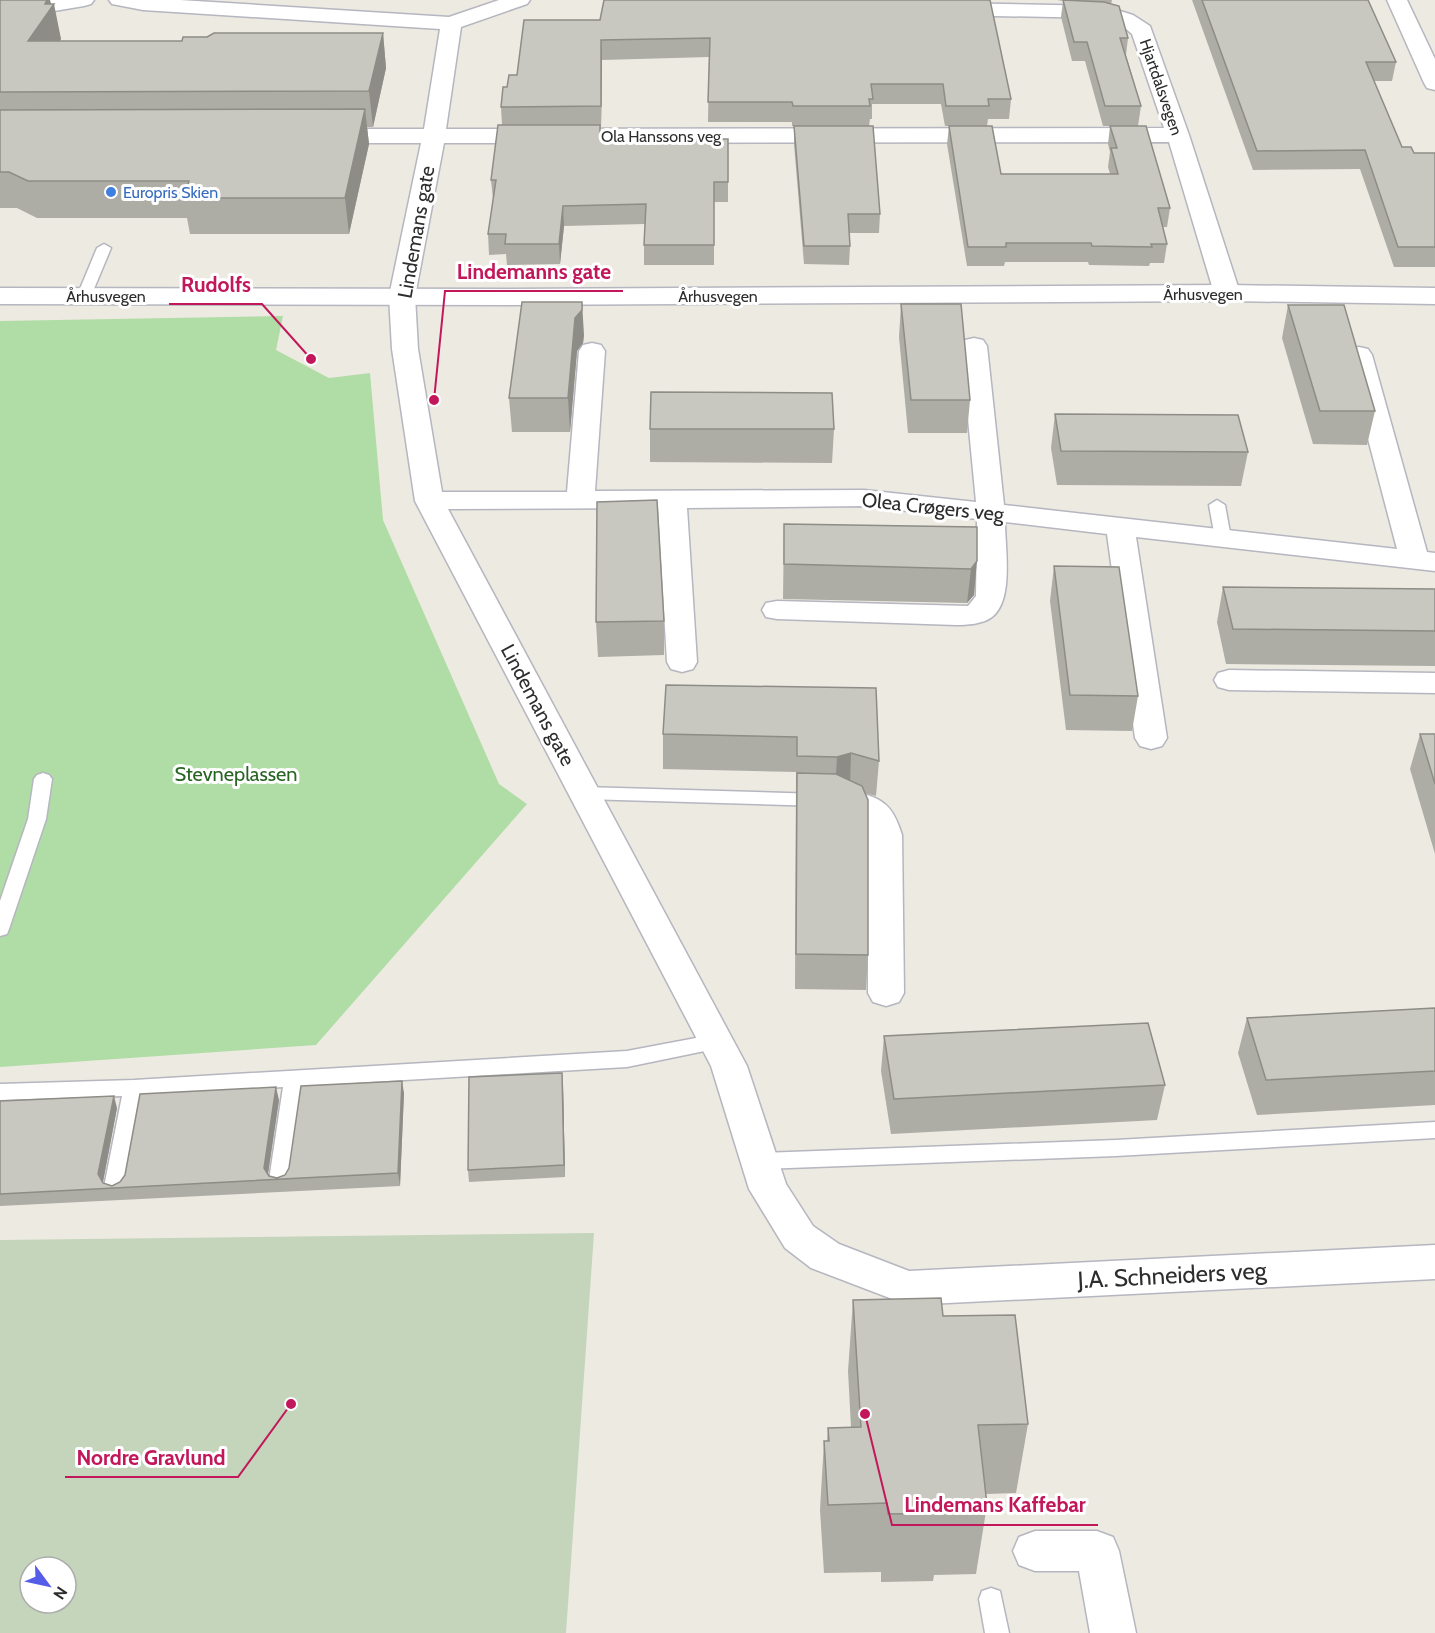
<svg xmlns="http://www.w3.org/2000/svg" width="1435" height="1633" viewBox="0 0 1435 1633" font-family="Cabin,sans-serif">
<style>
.green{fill:#b0dda5}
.cemetery{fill:#c4d5bb;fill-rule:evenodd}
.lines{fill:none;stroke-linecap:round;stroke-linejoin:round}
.service-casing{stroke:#b5b6bf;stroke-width:3}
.minor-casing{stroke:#b5b6bf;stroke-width:3}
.tertiary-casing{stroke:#b5b6bf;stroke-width:3}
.service{fill:#fff;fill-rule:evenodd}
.minor{fill:#fff;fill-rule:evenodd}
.tertiary{fill:#fff;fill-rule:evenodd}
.wall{fill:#adaca5}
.shaded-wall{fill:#8d8c86}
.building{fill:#c9c8c0;stroke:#8d8c86;stroke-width:1.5}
.shop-dot{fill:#3f7fe0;stroke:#fff;stroke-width:2}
.labels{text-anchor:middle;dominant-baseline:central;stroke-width:6;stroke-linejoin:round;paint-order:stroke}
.far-street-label{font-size:16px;fill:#2d2d2d;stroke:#fff}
.far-shop-label{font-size:16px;fill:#366cbe;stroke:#fff;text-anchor:start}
.street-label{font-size:20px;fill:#2d2d2d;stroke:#fff}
.park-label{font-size:20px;fill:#286424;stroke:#fff}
.near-street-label{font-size:24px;fill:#2d2d2d;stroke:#fff}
.leader{fill:none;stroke:#c2185b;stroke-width:2}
.callout-dot{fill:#c2185b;stroke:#fff;stroke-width:2}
.callout-label{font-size:21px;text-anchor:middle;font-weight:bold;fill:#c2185b;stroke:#fff;stroke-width:6;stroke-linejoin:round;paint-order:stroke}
</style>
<rect width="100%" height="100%" fill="#edeae2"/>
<path class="green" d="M283,316L276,350L329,378L370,373L383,520L499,784L527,804L316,1045L0,1067V321Z"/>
<path class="cemetery" d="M594,1233L566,1633H0V1240ZM30,1567H66V1603H30Z"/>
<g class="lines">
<defs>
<path id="service" d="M104,244L111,248L91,296L89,299H79L77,296L97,248Z
M1217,500L1225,505L1231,538L1223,543L1215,538L1209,505Z
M43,773L49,775L52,779L46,819L9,929L7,934L0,936V901L28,819L34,779L37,775Z
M584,787L820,794L826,796L829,800L826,804L820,806L584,799L578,797L575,793L578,789Z
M717,1034L724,1037L727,1042L724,1047L627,1067L303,1086L289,1180L286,1186L279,1188L272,1186L269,1180L283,1087L143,1095L126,1187L122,1193L115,1196L108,1193L104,1187L122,1096L0,1100V1084L134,1080L627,1051Z
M1435,1122V1138L1116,1156L759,1169L752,1167L749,1161L752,1155L759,1153L1116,1140Z
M991,1588L1000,1591L1009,1633H985L979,1599L982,1591Z"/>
<path id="minor" d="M46,0H94L91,4L84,6L0,20V8Z
M109,0H180L449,17L499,0H530L527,4L461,27L446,129L1164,128L1132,34L1119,23L1102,18L946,15L939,13L936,9L939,5L946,3L1104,6L1133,15L1150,26L1189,135L1240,293L1236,298L1227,301L1218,298L1214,293L1169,142L444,143L415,296L418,349L442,492H567L579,351L583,345L592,343L601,345L605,351L595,491L864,490L976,502L961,346L965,340L974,338L983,340L987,346L1004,505L1397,549L1346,355L1350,349L1359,347L1368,349L1372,355L1427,552L1435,553V571L1136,537L1167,738L1162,746L1151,749L1140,746L1135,738L1107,534L1005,522C1005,548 1014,600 992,617C983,624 967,625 956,625L777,619L766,617L762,610L766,603L777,601L968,606L976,596L977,519L864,506L687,508L697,662L693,669L682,672L671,669L667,662L658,508L448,509L747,1066L786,1184L813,1226L839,1244L909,1271L1435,1245V1279L908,1305L811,1268L785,1248L749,1189L711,1066L415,501L392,349L389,296L421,143H323L315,141L312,136L315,131L323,129H424L440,29L143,10L112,4Z
M1387,0H1407L1435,59V90L1427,88L1424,83Z
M1229,670L1435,673V693L1229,690L1218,687L1214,680L1218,673Z
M849,790C881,798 892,802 902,835L904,993L899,1002L886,1006L873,1002L868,993V835L862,819L837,809L833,801L837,793Z
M1035,1531H1097L1113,1537L1119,1551L1136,1633H1090L1079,1571H1035L1019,1565L1013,1551L1019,1537Z"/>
<path id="tertiary" d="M1227,285L1435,288V304L1227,301L510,305L0,304V288L510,289Z"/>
</defs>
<use href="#service" class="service-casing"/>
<use href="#minor" class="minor-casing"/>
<use href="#tertiary" class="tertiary-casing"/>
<use href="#service" class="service"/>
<use href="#minor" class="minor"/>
<use href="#tertiary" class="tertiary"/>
</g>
<path class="wall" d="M0,0L51,4L61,39L60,41H182L383,33L386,68L373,127H367L369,144L349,234H190L187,218H37L17,208H0Z
M604,0L1011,99L1009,119H988L987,126L1001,174H1110L1108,167L1110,152L1108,144L1110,126H1103L1085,61H1072L1061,17L1063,1L1057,0H1112L1111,4L1128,38L1126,55L1141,106L1138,126L1170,208L1167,227H1162L1167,244L1164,263H1150L1149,266L1089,265L1088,262H1005L1004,266H967L947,144L949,126H945L941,104H872V119H870L869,126L880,214L879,233H849L850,246L849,265L804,264L794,144V126H792V122H708L709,57L602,60L601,127H600L601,139H728V202H714V265H644V245L645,224L564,226L560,264L507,265L506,254L489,255L488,234L493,199L491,180L502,125L501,107L507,87L517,75L600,20Z
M1192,0H1368L1396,62L1392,81H1374L1402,147L1414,153H1435V267H1394L1360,169L1253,170Z
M901,304L970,400L967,433H908L899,337Z
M1288,305L1375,411L1367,445L1313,444L1282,338Z
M584,335L583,343L577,351L570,432H512L509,398Z
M1055,414L1248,452L1241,486L1057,485L1051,448Z
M650,429H834L832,463L650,462Z
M784,524L977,527L974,595L967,603L783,599Z
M1054,566L1138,696L1132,731L1066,730L1050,601Z
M1223,587L1435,589V666L1226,664L1217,622Z
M664,621V655L598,657L596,622Z
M666,685L879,761L876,796L865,793L868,955L866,990L795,989L796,772L663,769V734Z
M1420,734H1435V854L1410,769Z
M1435,1008V1105L1257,1115L1238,1053L1247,1018Z
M884,1036L1165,1085L1157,1120L891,1134L881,1071Z
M563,1085L565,1177L469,1182L468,1170Z
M404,1093L400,1186L0,1206V1101L117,1108L103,1182V1183L112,1186L279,1100L268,1174L269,1176L277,1178L285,1175Z
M853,1300L943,1316L1028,1424L1016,1493L986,1494L987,1505L976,1574L934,1575L933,1581L881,1582V1572L824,1573L820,1510L824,1441H827L828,1428L851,1427L848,1371Z"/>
<path class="shaded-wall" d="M47,0H50L52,7L54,4L61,39L35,76L28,41L45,4Z
M383,33L386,68L373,127L369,91Z
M601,40L602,60L601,127Z
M365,109L369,144L349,234L345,198Z
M563,206L564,226L560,264L559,244Z
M582,302L584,335L583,343L577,351L570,432L568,398L575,318Z
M977,561L974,595L967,603L971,569Z
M851,753L850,788L835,792L837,757Z
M562,1073L563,1085L565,1177L564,1165Z
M402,1081L404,1093L400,1186L398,1173Z
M276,1087L279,1100L267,1180L264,1168Z
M114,1096L117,1108L102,1187L98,1174Z"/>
<path class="building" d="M0,0H47L45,4H54L28,41H182L183,37H207L214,33H383L369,91L0,92Z
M604,0H990L1011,99H988L989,106H946L943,84H871L873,99H869L870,106H793L792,102H708L710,38L601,40V106L501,107L503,87H507L509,75H517L524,20H600Z
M1063,0L1104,2L1119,6L1128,38H1120L1141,106H1105L1087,42H1074Z
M1202,0H1368L1396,62H1366L1402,147H1411L1414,153H1435V247H1398L1365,150L1257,151Z
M365,109L345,198H184L189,181H28L9,172H0V110Z
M498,125H600V139H728V182H714V245H644L646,204L563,206L559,244H505L506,234H488L496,180H491Z
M794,126H873L880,214H848L850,246H804Z
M949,126H992L1001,174H1118L1111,148H1117L1110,126H1146L1170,208H1158L1167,244H1151L1152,247L1092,246L1091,243H1006V247H968Z
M522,302H582V310L575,318L568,398H509Z
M901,304H961L970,400H911Z
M1288,305H1344L1375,411H1320Z
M651,392L832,393L834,429H650Z
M1055,414L1238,415L1248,452L1061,451Z
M657,500L664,621L596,622L597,502Z
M784,524L977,527V561L971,569L784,564Z
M1054,566L1119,567L1138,696L1070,695Z
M1223,587L1435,589V631L1233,629Z
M666,685L876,688L879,761L851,753L837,757L797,756V737L663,734Z
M1420,734H1435V784Z
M797,773L836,774L862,786L868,800V955L796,954Z
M1435,1008V1071L1266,1080L1247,1018Z
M1148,1023L1165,1085L894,1099L884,1036Z
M562,1073L564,1165L468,1170L469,1077Z
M402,1081L398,1173L0,1194V1101L114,1096L98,1174L103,1183L112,1186L120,1182L125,1175L140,1094L276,1087L264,1168L269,1176L277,1178L285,1175L289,1168L301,1086Z
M941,1298L943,1316L1015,1315L1028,1424L978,1425L987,1505L942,1506V1513L888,1514L887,1503L828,1505L824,1441H829L828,1428L861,1427L853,1300Z"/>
<circle class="shop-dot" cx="111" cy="192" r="6"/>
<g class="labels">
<g class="far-street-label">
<text transform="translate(1161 87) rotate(71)">Hjartdalsvegen</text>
<text x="661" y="136">Ola Hanssons veg</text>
<text x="1203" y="294">Århusvegen</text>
<text x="106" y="296">Århusvegen</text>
<text x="718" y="296">Århusvegen</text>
</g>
<g class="far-shop-label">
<text x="123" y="192">Europris Skien</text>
</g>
<g class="street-label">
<text transform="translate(416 232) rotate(-80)">Lindemans gate</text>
<text transform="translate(933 507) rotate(6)">Olea Crøgers veg</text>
<text transform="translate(538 705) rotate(62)">Lindemans gate</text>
</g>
<g class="park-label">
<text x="236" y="774">Stevneplassen</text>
</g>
<g class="near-street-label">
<text transform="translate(1172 1275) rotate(-3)">J.A. Schneiders veg</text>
</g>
</g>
<path class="leader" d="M434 400L445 291H623M311 359L262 304H169M291 1404L238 1477H65M865 1414L892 1525H1098"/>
<g class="callout-dot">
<circle cx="434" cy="400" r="6"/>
<circle cx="311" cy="359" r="6"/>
<circle cx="291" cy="1404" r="6"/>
<circle cx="865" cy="1414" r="6"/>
</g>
<g class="callout-label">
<text x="534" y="279">Lindemanns gate</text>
<text x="216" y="292">Rudolfs</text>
<text x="151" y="1465">Nordre Gravlund</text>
<text x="995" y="1512">Lindemans Kaffebar</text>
</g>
<g transform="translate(48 1585) rotate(123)"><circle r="28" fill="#ffffff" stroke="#ababab" stroke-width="1.5"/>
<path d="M0-4.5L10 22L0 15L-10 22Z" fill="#555ce7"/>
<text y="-9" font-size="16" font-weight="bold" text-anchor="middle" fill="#2d2d2d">N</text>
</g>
</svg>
